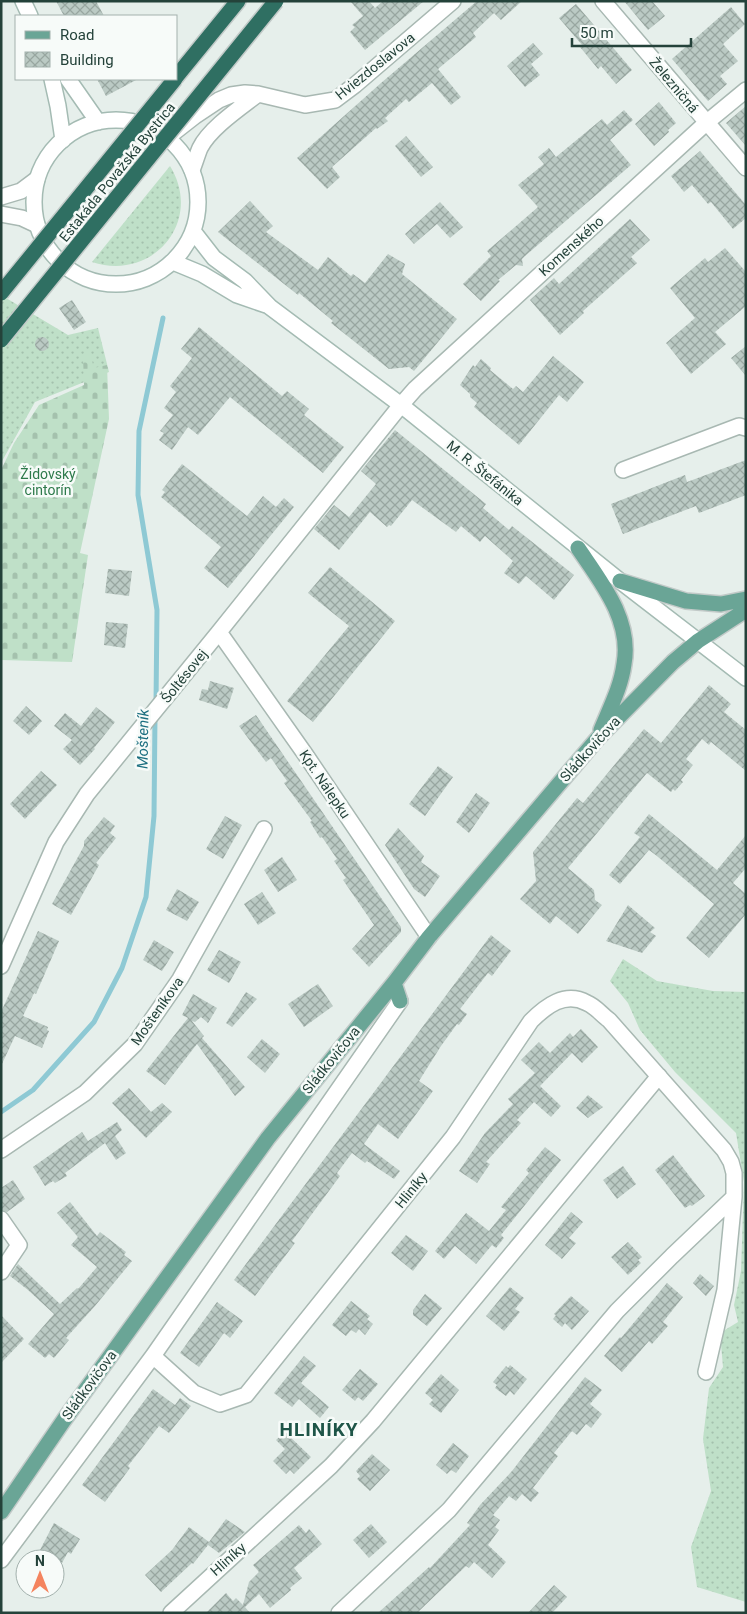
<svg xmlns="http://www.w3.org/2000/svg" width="747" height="1614" viewBox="0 0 747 1614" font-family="Roboto,sans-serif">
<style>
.grass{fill:url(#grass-dots)}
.cemetery{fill:url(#cemetery-stones)}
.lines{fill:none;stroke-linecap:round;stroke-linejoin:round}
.stream{stroke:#8ec9d4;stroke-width:5}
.building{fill:url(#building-cross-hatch)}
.street-casing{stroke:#a8b8b2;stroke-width:18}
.secondary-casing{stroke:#a4bbb3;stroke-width:18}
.primary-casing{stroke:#c2cac8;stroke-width:18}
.highway-casing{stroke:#c2cac8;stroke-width:18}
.street{stroke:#fff;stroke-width:15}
.secondary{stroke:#fff;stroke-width:15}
.primary{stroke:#6aa596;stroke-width:15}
.highway{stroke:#2f6f62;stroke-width:15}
.highway-bridge-casing{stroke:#c2cac8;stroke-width:18;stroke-linecap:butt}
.highway-bridge{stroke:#2f6f62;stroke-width:15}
.labels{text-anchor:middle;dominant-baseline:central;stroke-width:5;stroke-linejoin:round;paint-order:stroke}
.street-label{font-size:14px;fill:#24423a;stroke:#f7fbf9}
.park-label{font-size:14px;fill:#2d7a4b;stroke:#f7fbf9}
.water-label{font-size:15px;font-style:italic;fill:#1c6f80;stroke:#f7fbf9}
.district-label{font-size:19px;font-weight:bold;letter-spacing:1px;fill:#1f5548;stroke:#f7fbf9}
</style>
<defs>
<pattern id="grass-dots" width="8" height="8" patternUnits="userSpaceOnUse" patternTransform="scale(1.25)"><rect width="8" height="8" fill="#bfe0c8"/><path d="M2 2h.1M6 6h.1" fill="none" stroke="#a4c1ad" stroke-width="1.8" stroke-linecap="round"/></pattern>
<pattern id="cemetery-stones" width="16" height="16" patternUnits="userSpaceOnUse" patternTransform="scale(1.25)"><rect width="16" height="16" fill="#bfe0c8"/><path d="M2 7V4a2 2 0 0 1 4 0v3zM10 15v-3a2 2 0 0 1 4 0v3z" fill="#a4c1ad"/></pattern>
<pattern id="building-cross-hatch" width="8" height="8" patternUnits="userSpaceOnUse" patternTransform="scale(1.25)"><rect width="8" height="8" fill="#bbcac4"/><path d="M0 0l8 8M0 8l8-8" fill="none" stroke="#98a6a0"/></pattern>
</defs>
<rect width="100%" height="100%" fill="#e6efeb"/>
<path class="grass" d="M170,166C204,221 153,282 92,262Z
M1,295L68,335L98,328L109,372L35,402L1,463Z
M623,959L657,981L713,991L746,992V1602L697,1587L691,1547L711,1491L703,1439L709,1388L723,1367L720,1333L738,1322L734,1305L741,1271L744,1182L736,1133L675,1072L640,1030L628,1003L610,981Z"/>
<path class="cemetery" d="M90,354L94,368L107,365L109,419L80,553L88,555L72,662L1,660V470L14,443L39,405L84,385L83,356Z"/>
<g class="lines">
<path class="stream" d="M156,703L157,610L138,495L139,431L163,318
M1,1112L33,1090L94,1022L122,968L146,897L154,816L155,716"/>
</g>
<path class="building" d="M56,1H96L104,16H64Z
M350,1H369L375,8L383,1H424L365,50L350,32L355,27L352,25L363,16Z
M477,1H522L501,20L494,13L473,33L476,37L438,69L461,97L451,105L432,83L409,102L406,99L385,118L388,121L377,129L376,128L332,167L340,177L327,189L297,158L381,83Z
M624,1H652L665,16L648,30Z
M576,4L632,70L616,84L601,66L598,69L580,47L582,45L559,18Z
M731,7L745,24L723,44L738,61L720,76L727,84L708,101L672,59Z
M533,43L543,54L531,64L540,75L525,87L507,66Z
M97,79H138L106,96Z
M659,102L676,123L668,130L669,132L654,146L635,124Z
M746,106V146L726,123Z
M624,110L633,120L610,140L631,165L525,256L522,259L523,266L516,265L498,280L500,281L481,301L463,284L491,256L487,251L538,207L518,185L544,164L538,157L549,148L556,157L602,119L607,125Z
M406,136L433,167L421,177L395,146Z
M700,151L746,205V218L733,229L711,202L708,204L692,185L684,192L671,176Z
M250,201L273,226L266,232L318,270L328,257L351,276L353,274L365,283L388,254L405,264L402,274L457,319L414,371L409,367L389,369L331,323L333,321L299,293L298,295L218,232Z
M440,202L463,227L450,238L437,224L414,244L405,234Z
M630,219L650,240L631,257L637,263L583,311L584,313L560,335L530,300L554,278L559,284Z
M725,248L746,272V306L715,332L726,344L691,374L666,343L695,318L670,288L705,258L708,262Z
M72,300L86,322L74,330L59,308Z
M199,327L282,396L287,391L309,409L304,415L344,447L323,473L230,397L198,435L188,427L172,450L159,440L164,433L160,431L173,415L164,408L176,392L170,386L192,358L181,349Z
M35 344a7 7 0 1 1 14 0a7 7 0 1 1-14 0Z
M746,346V376L731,358Z
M553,356L584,382L567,402L559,395L519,445L474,407L477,403L470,397V394L460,385L473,365L475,367L481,359L491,368L490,370L513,389L516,386L523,392Z
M395,430L486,504L483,508L509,530L512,526L574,575L554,600L526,576L519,584L504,573L513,561L485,536L480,542L461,526L456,532L412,500L391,526L389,525L387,527L370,512L339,550L314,529L334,505L349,517L376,484L361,471Z
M746,460V495L699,513L696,506L623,534L622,532L611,504L685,475L687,482Z
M182,464L247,516L263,496L276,507L284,498L294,507L228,588L204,568L221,547L161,497L165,492L162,490Z
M330,567L395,621L313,722L287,701L349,626L308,593Z
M108,569L132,571L129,596L105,593Z
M106,622L128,624L125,648L104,645Z
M210,681L234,688L227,709L199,700L202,689L208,690Z
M709,685L731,704L724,712L746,730V771L711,742L709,745L702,739L686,759L693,765L681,780L683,782L675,791L673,789L671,792L647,773L568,868L594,890L595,900L602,905L578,934L556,916L550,924L520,899L536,881L533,852L577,798L583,803L644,729L661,743Z
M26,706L42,721L29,735L13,721Z
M96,707L115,722L94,748L95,749L80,765L63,749L72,740L54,726L65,713L81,726Z
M256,715L401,927V932L369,967L352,949L374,925L343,880L346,878L334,861L337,859L322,837L320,838L310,822L312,821L284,783L287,781L271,758L266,762L239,726Z
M438,766L453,777L425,816L409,804Z
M41,771L57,785L25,819L10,804Z
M476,793L490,803L469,833L456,822Z
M649,814L717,870L746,835V868L733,883L746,894V914L709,958L686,938L714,904L657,856L649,850L620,884L609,875L640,837L634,833Z
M225,816L242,825L223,859L206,849Z
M104,817L115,826L110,833L116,838L96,863L99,865L71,915L52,904L84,846V841Z
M398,828L424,856L421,862L440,876L425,897L414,889L385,845Z
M282,857L297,880L278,892L264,870Z
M177,889L199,902L187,921L166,910Z
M262,892L276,913L258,925L244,904Z
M628,905L655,928L650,932L656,936L642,953L606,941Z
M38,931L59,941L36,994L34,993L23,1016L48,1027L47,1030L49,1031L42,1048L15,1036L1,1066V1012Z
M491,935L511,951L492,976L488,973L460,1009L467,1014L459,1025L457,1024L441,1046L419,1081L433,1091L398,1139L378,1124L364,1144L400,1171L394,1179L367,1161L365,1163L352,1153L337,1173L340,1176L292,1241L295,1243L255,1296L234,1280Z
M154,940L174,952L162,971L143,960Z
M219,950L241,962L229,983L207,970Z
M318,984L333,1006L304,1027L288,1004Z
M246,992L257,999L232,1027L226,1023Z
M193,994L217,1008L208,1023L201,1017L195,1022L192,1021L204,1036L202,1038L245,1087L235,1096L197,1044L165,1085L146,1071L188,1018L182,1015Z
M581,1029L598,1047L582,1063L572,1053L540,1086L561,1106L551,1117L534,1102L517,1120L521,1123L486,1162L490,1164L477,1183L459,1171L485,1133L513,1104L508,1099L535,1073L521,1060L539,1042L550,1053L570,1033L573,1037Z
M262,1039L280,1054L265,1073L247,1057Z
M129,1088L151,1112L162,1103L172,1112L146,1138L112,1103Z
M588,1095L603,1107L588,1118L576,1108Z
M117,1122L122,1130L115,1136L126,1153L116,1160L105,1143L65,1173L67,1176L55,1183L53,1181L45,1186L33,1167L82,1132L88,1141Z
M545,1147L561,1160L501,1235L504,1238L496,1248L492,1245L476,1264L455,1246L444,1259L435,1251L466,1213L489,1231L506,1210L501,1207L529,1173L526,1170Z
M673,1155L705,1196L692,1206L690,1205L685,1208L655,1170Z
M623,1166L636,1184L617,1199L603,1180Z
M13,1180L25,1199L7,1212L1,1210V1188Z
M70,1202L97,1236L100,1232L126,1252L124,1255L132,1261L95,1306L66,1338L69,1340L54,1358L49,1354L45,1358L28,1344L54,1314L28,1290L10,1276L18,1264L60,1304L77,1288L78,1289L97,1267L71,1245L78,1237L57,1213Z
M571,1212L583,1222L569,1238L576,1243L562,1259L545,1245Z
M406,1235L428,1251L413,1271L391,1253Z
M628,1242L642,1257L638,1260L641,1263L628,1275L611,1257Z
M700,1274L714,1286L706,1296L693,1283Z
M667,1283L683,1297L663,1322L668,1326L652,1344L649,1341L622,1372L604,1356L620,1337L621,1338Z
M510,1287L524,1298L515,1309L520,1312L504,1331L486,1316Z
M425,1294L442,1308L427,1326L413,1315V1310Z
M571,1296L589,1311L572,1330L565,1323L562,1327L553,1319L556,1315L554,1314Z
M351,1301L370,1316L367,1319L373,1324L365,1335L359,1329L356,1333L351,1330L346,1336L332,1325Z
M217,1302L243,1321L230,1338L224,1333L199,1367L180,1353Z
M1,1315L24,1339L1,1363Z
M304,1356L316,1366L301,1383L329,1407L320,1418L299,1399L292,1407L274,1393Z
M510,1365L527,1379L514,1395L510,1391L506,1396L495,1388L497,1385L493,1382L506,1366L508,1368Z
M360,1369L378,1384L363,1401L358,1397L355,1401L342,1390Z
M441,1374L459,1390L441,1413L429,1404L433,1400L425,1393Z
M585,1377L602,1390L590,1404L602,1414L591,1428L586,1424L577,1435L572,1431L554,1453L558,1456L533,1488L539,1493L531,1502L522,1494L516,1501L509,1496L493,1515L500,1520L495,1527L499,1530L488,1545L506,1562L492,1578L474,1562L469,1568L466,1566L417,1613H378L429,1567L430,1568L470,1525L467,1523L480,1505L512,1471Z
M153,1389L175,1405L180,1398L191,1406L169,1433L159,1426L128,1466L130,1468L105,1502L82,1485Z
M285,1432L311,1457L294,1474L290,1470L286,1474L273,1461L285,1449L276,1440Z
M453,1443L469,1456L456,1473L451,1470L447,1474L436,1465Z
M372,1454L390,1470L370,1491L357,1479L360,1476L356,1471Z
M226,1519L245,1532L219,1553L208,1545L193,1564L192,1563L161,1592L145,1575L172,1550L189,1527L209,1542Z
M54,1523L80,1539L71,1554L68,1552L62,1563L40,1550Z
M371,1524L387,1542L369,1558L353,1540Z
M299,1525L306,1533L309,1529L322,1544L294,1568L302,1578L290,1588L291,1590L270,1608L259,1594L245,1607L250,1613H206L226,1593L233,1601L236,1598L243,1605L249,1582L259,1572L253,1565Z
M554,1585L567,1597L552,1613H528Z"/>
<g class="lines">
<defs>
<path id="street" d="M603,1L746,168
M172,134L195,116L219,100L231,95L245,93L258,94L305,105L335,100L355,85L453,1
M192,170C195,163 197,155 200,148C210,128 240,108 258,94
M1,197L21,191L37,179
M1,214L22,218L37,225
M623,470L739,426L746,428
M219,632L305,754L429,937
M1,966L56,842L87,794L219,632L401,405L415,389L706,123L746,90
M1,1150L85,1093L135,1044L180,979L264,829
M1,1219L19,1245L1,1272
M153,1356L194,1393L220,1404L246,1395L453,1137L531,1021C546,1006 565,991 587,1003C595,1006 602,1015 609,1020L724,1150L731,1162L734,1173V1197L725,1290L706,1372
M1,1560L153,1356L400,1001
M171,1613L331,1466L373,1421L659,1076
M339,1613L449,1510L617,1311L672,1256L734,1197"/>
<path id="secondary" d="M23,1L30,16
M52,79L58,106L63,140
M68,79L98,122
M34 202a82 82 0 1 1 164 0a82 82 0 1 1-164 0Z
M193,231L214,258L245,281L270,307L401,405L620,581L746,678
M173,262L202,274L237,295L266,305"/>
<path id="primary" d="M578,548C601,582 632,620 624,664C621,687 610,708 601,730
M620,581L686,601L721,604L746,599
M394,983L400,1001
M1,1512L64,1420L268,1138L394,983L429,937L598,738L673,662L698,641L746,610"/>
<path id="highway" d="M176,77L238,1"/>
</defs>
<use href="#street" class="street-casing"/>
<use href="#secondary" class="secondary-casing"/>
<use href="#primary" class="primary-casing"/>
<use href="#highway" class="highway-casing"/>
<use href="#street" class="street"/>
<use href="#secondary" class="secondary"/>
<use href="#primary" class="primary"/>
<use href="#highway" class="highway"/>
<defs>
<path id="highway-bridge" d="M1,293L175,79
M1,340L276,1"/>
</defs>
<use href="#highway-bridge" class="highway-bridge-casing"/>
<use href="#highway-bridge" class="highway-bridge"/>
</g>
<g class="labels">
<g class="street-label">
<text transform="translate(375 66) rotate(-39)">Hviezdoslavova</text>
<text transform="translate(674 85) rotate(50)">Železničná</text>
<text transform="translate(117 172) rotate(-51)">Estakáda Považská Bystrica</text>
<text transform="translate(571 246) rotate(-42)">Komenského</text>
<text transform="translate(485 473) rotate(39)">M. R. Štefánika</text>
<text transform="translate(184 676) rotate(-51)">Šoltésovej</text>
<text transform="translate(590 749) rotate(-48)">Sládkovičova</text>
<text transform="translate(325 784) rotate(56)">Kpt. Nálepku</text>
<text transform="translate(157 1011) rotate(-55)">Mošteníkova</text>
<text transform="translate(331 1060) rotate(-51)">Sládkovičova</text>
<text transform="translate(411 1190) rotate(-51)">Hliníky</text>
<text transform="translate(89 1385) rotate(-54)">Sládkovičova</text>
<text transform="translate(228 1559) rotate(-42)">Hliníky</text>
</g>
<g class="park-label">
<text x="48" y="474">Židovský<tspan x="48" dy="16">cintorín</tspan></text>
</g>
<g class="water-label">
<text transform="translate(143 739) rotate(-89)">Mošteník</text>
</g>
<g class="district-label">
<text x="319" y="1429">HLINÍKY</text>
</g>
</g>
<rect width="747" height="1614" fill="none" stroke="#24423a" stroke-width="5"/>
<rect x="15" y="15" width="162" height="65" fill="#f7fbf9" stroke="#a3b1ad"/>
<rect x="25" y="31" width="25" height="8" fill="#6aa596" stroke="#a3b1ad"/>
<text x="60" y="40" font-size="15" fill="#24423a">Road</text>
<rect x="25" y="52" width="25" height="15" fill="url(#building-cross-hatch)" stroke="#a3b1ad"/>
<text x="60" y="65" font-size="15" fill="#24423a">Building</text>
<g transform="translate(40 1574)"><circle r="24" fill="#f7fbf9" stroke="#a3b1ad"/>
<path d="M0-4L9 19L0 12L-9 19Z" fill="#f4845f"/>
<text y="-8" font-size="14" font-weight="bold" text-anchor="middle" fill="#24423a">N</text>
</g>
<path d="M572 38v8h119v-8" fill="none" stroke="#24423a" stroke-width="2.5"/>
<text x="580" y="38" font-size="15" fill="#24423a" stroke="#f7fbf9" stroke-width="4" paint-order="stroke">50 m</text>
</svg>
